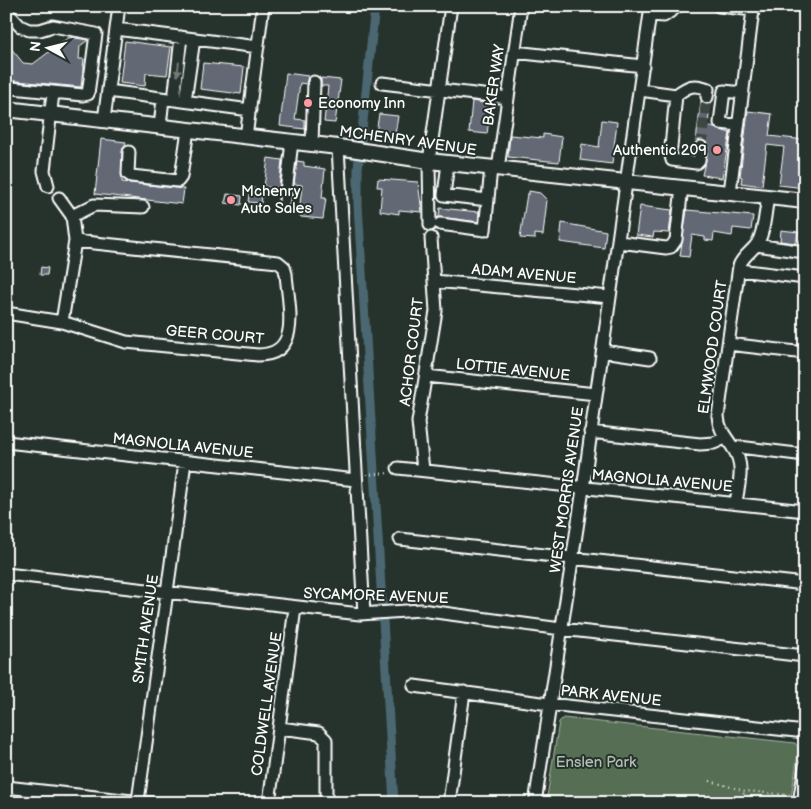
<svg xmlns="http://www.w3.org/2000/svg" width="811" height="809" viewBox="0 0 811 809" font-family="'Balsamiq Sans',sans-serif">
<style>
.green{fill:#576e53;stroke:#abb6a9}
.lines{fill:none;stroke-linecap:round;stroke-linejoin:round}
.canal{stroke:#4c6872;stroke-width:9}
.building{fill:#636775;stroke:#fff}
.minor-tunnel{stroke:#3c4742;stroke-width:11;stroke-dasharray:11 5.5;stroke-linecap:butt}
.minor-casing{stroke:#fff;stroke-width:15}
.major-casing{stroke:#fff;stroke-width:18}
.path{stroke:#fff;stroke-width:2;stroke-dasharray:1 4;stroke-linecap:butt}
.minor{stroke:#26332d;stroke-width:11}
.major{stroke:#26332d;stroke-width:14}
.oneway{fill:#727a76}
.poi-dot{fill:#ff9aa2;stroke:#26332d;stroke-width:2}
.labels{text-anchor:middle;dominant-baseline:central;stroke-width:4;stroke-linejoin:round;paint-order:stroke}
.street-label{font-size:15px;fill:#fff;stroke:#26332d}
.poi-label{font-size:15px;fill:#fff;stroke:#26332d;text-anchor:start}
.park-label{font-size:15px;fill:#b3beb2;stroke:#26332d}
</style>
<rect width="100%" height="100%" fill="#26332d"/>
<filter id="ink" filterUnits="userSpaceOnUse"><feTurbulence type="fractalNoise" baseFrequency=".02" numOctaves="2"/><feDisplacementMap in="SourceGraphic" scale="10" xChannelSelector="R" yChannelSelector="G"/><feConvolveMatrix kernelMatrix="1 2 1 2 8 2 1 2 1" color-interpolation-filters="sRGB"/></filter>
<g filter="url(#ink)">
<path class="green" d="M563,718L795,743L799,748L790,803H546L559,722Z"/>
<g class="lines">
<path class="canal" d="M375,6L358,169V205L394,803"/>
</g>
<path class="building" d="M69,37L88,40L80,46L79,59H84L81,87L6,80V42L23,63L33,64Z
M125,41L171,47L167,75L146,73L145,86L120,83Z
M203,63L244,67L241,94L200,89Z
M286,73L308,76L306,84L300,83L295,119L305,120V129L280,126Z
M321,78L341,80L335,123L324,122L328,86H321Z
M472,101L491,104L487,134L469,132Z
M701,101L706,104H710L708,126L730,133L722,178L702,175L708,148L705,141H696Z
M748,111L772,114L769,136L805,140V188L779,185L784,147L767,145L762,186L741,183L742,177L740,176Z
M379,114L398,116L394,141L375,139Z
M602,120L617,122L612,164L580,160L582,144L599,147Z
M543,134L562,137L559,162L508,157L510,135L543,138Z
M101,139L126,142L122,152V182L184,189L182,204L95,194Z
M268,158L282,160L279,188L264,187Z
M297,161L304,162V166L325,169L322,198H326L323,219L301,217L299,214L302,185L294,184Z
M378,179L418,182L422,212L399,210V214L380,211L382,187H377Z
M250,188L263,189L261,203L248,202Z
M529,191L540,193L547,200L543,235L535,234V239L520,238L527,194H529Z
M227,194L242,196L241,205L225,203Z
M640,206L672,210L669,233L654,232L653,237L636,235Z
M440,208L479,212V210L478,222L439,217Z
M687,210L753,216L751,230L733,228L732,236L714,233L713,241L705,240V237L692,235L689,257L680,256Z
M562,223L606,231L604,248L560,242Z
M781,230L798,232L796,243L780,241Z
M41,267L48,268L47,275H40Z"/>
<g class="lines">
<path class="minor-tunnel" d="M701,147L707,97"/>
<defs>
<path id="minor" d="M719,6L753,10L730,192
M6,11L20,26L29,30H40L53,26L96,34L88,94L83,95L12,88L6,91
M650,15L664,16L678,6
M116,29L258,47
M514,52L643,66
M382,83L508,98
M640,90L676,95L671,147
M108,91L250,110
M676,95C688,86 694,83 708,89L707,97
M174,100L181,37
M185,101L194,39
M104,120L119,6
M738,125L720,123L724,91L743,93
M160,126L163,99
M246,137L263,6
M312,144L314,82
M338,147L364,614
M129,152L128,174L131,176L178,181L181,177L188,130
M670,152L672,160L696,163L699,160L701,147
M448,163L444,195L488,200
M498,169L521,6
M48,186L44,171L53,93
M59,198L72,216L75,241L62,322
M285,200L292,142
M72,216L94,205L143,207
M440,224L485,230L491,168
M430,225L429,161L451,6
M619,242L666,248L671,247L676,240L682,187
M756,245L804,252L805,245
M739,270L805,278
M434,281L610,297
M6,313L62,322L126,342L258,355C303,355 288,304 286,274L284,267L278,262L75,241
M728,344L805,353
M603,351L650,358
M426,376L596,394
M590,432L700,444L714,443L725,438
M6,442L356,480
M734,449L739,447L805,455
M398,468L805,511
M423,470L418,422L436,311L431,238
M736,502C739,483 745,465 733,448C726,436 719,431 718,416L739,266C743,256 751,252 757,244C765,231 765,212 768,197
M400,539L805,584
M6,574L360,614L421,610L561,629L805,656
M414,686L549,704L805,732
M280,728L319,733L326,740V803
M6,787L150,803
M138,801L185,462
M269,803L295,608
M449,803L464,692
M535,803L583,489L651,6
M799,803L805,766"/>
<path id="major" d="M6,109L338,147L429,161L805,201"/>
</defs>
<use href="#minor" class="minor-casing"/>
<use href="#major" class="major-casing"/>
<path class="path" d="M366,475L389,473
M710,781L745,791L790,795
M739,803L745,791"/>
<use href="#minor" class="minor"/>
<use href="#major" class="major"/>
</g>
<defs><path id="oneway-solid" d="M-6-.8H1V-3.2L6.5 0L1 3.2V.8H-6Z" transform="scale(1.25)"/></defs>
<use class="oneway" href="#oneway-solid" transform="translate(178 69) rotate(97)"/>
</g>
<g class="poi-dot">
<circle cx="308" cy="103" r="5"/>
<circle cx="717" cy="150" r="5"/>
<circle cx="231" cy="200" r="5"/>
</g>
<g class="labels">
<g class="street-label">
<text transform="translate(494 85) rotate(-82)">BAKER WAY</text>
<text transform="translate(408 141) rotate(8)">MCHENRY AVENUE</text>
<text transform="translate(524 274) rotate(5)">ADAM AVENUE</text>
<text transform="translate(215 335) rotate(5)">GEER COURT</text>
<text transform="translate(713 347) rotate(-82)">ELMWOOD COURT</text>
<text transform="translate(412 352) rotate(-83)">ACHOR COURT</text>
<text transform="translate(513 370) rotate(6)">LOTTIE AVENUE</text>
<text transform="translate(183 446) rotate(6)">MAGNOLIA AVENUE</text>
<text transform="translate(662 481) rotate(5)">MAGNOLIA AVENUE</text>
<text transform="translate(567 490) rotate(-82)">WEST MORRIS AVENUE</text>
<text transform="translate(376 596) rotate(2)">SYCAMORE AVENUE</text>
<text transform="translate(146 629) rotate(-82)">SMITH AVENUE</text>
<text transform="translate(611 696) rotate(6)">PARK AVENUE</text>
<text transform="translate(267 704) rotate(-82)">COLDWELL AVENUE</text>
</g>
<g class="poi-label">
<text x="318" y="103">Economy Inn</text>
<text x="707" y="150" text-anchor="end">Authentic 209</text>
<text x="241" y="191">Mchenry<tspan x="241" dy="17">Auto Sales</tspan></text>
</g>
<g class="park-label">
<text x="596" y="762">Enslen Park</text>
</g>
</g>
<rect width="811" height="809" fill="none" stroke="#26332d" stroke-width="25"/>
<rect x="12" y="12" width="786" height="784" fill="none" stroke="#fff" stroke-width="2" filter="url(#ink)"/>
<g transform="translate(48 48) rotate(277)" stroke="#26332d" stroke-width="4" paint-order="stroke">
<path d="M0-4L9 19L0 12L-9 19Z" fill="#ffffff"/>
<text y="-8" font-size="14" font-weight="bold" text-anchor="middle" fill="#ffffff">N</text>
</g>
</svg>
